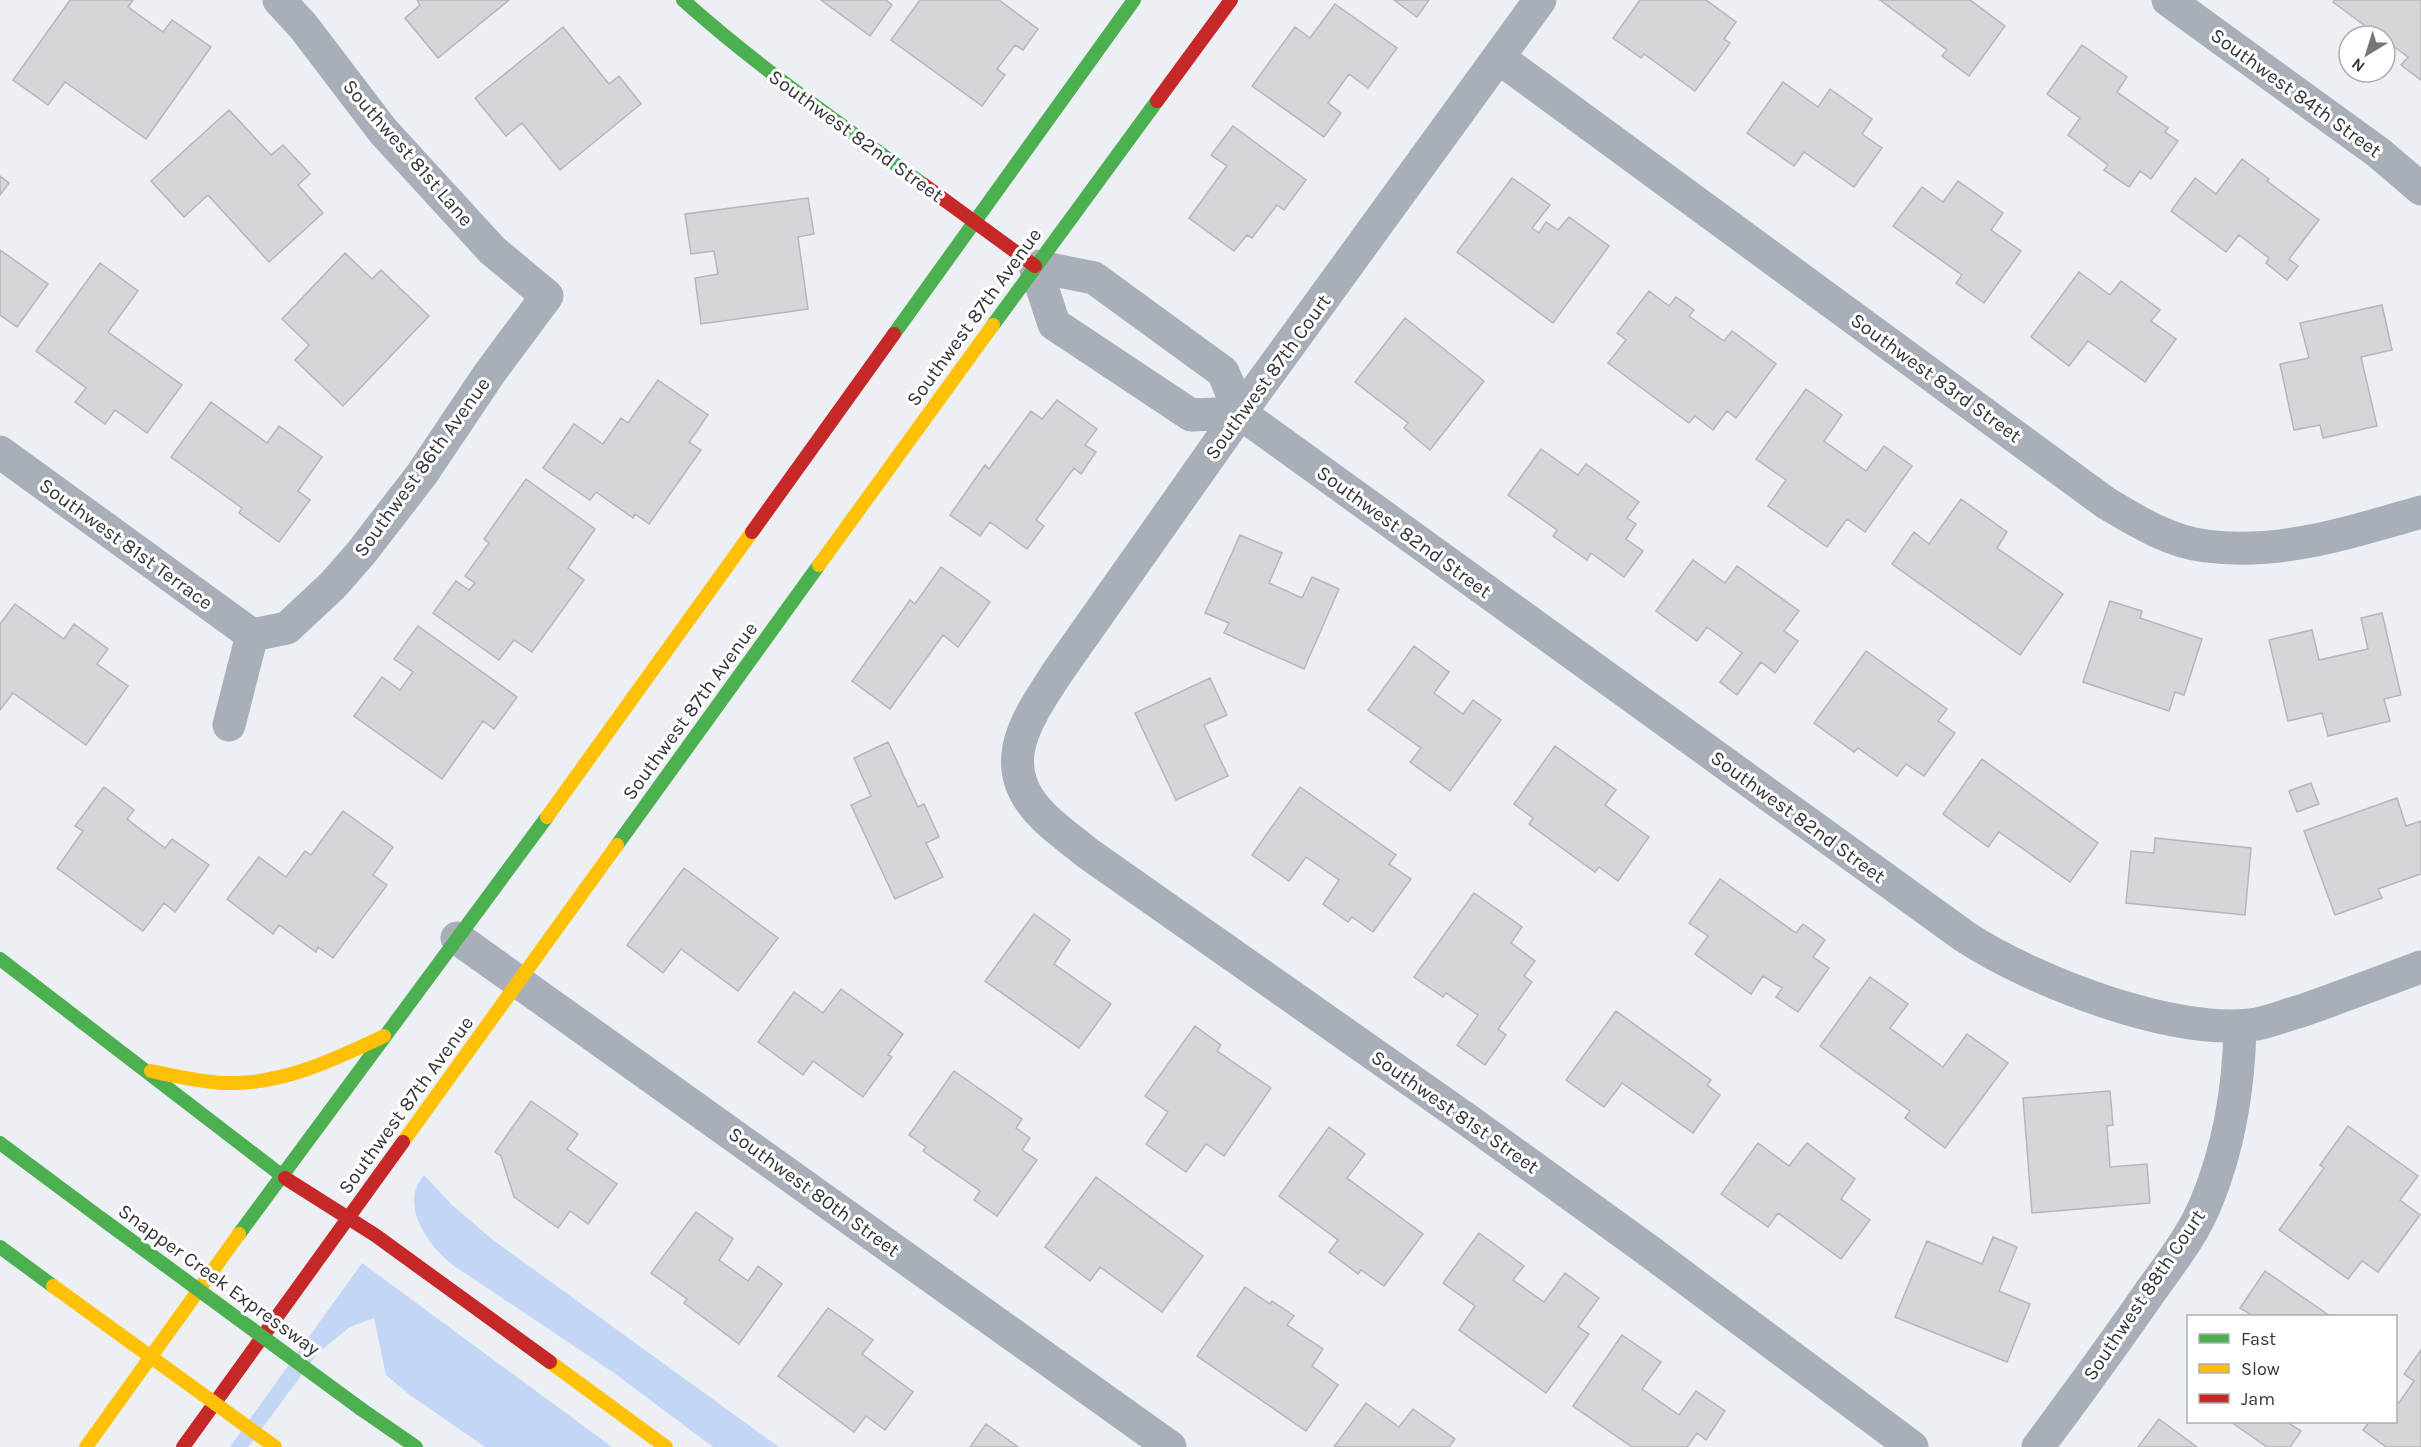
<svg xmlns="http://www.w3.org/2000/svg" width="2421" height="1447" viewBox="0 0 2421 1447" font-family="Karla,sans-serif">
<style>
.green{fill:#c3d6f5}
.building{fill:#d4d6da;stroke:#b4b7ba;stroke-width:1.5}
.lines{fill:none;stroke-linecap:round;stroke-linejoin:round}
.street{stroke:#a9afb9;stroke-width:33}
.fast{stroke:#4caf50;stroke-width:14}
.slow{stroke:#ffc107;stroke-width:14}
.jam{stroke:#c62828;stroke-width:14}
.fast-bridge{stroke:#4caf50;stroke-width:14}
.slow-bridge{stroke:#ffc107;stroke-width:14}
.labels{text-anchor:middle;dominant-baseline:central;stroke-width:6;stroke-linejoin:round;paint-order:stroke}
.street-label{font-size:20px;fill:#333539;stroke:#fff}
</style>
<rect width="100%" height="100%" fill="#eceff4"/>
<path class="green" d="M424,1175L452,1205L493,1240L779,1447H713L614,1373L454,1266C429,1247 398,1205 424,1175Z
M362,1263L612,1447H485L410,1395L386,1375L374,1318L350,1327L318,1353L248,1447H230Z"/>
<path class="building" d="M70,0H133L128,7L163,32L172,20L211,47L146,139L65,82L48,105L13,80Z
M417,0H509L438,58L405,18L420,5Z
M821,0H886L892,5L870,36Z
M920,0H999L1038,29L1023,50L1015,45L997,69L1005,75L982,106L891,40Z
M1394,0H1429L1417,17Z
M1640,0H1706L1736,22L1724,39L1730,43L1695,91L1644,54L1641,58L1613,38Z
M1880,0H1970L2005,26L1969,76L1942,56L1947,50Z
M2334,0H2421V80L2401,65L2408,57L2385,40V36H2379L2333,2Z
M1335,4L1397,48L1368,88L1349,74L1328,103L1341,113L1324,137L1252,86L1295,27L1310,38Z
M563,27L609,84L619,76L641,104L560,170L522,123L506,136L475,98Z
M2082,45L2127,77L2117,92L2168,128L2165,132L2178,141L2151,179L2140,171L2129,187L2104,170L2108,165L2068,135L2080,118L2047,94Z
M1783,82L1818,107L1830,89L1872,119L1862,134L1882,148L1854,187L1804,152L1794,166L1747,133Z
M229,110L271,155L283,145L310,174L298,185L323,213L269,262L208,195L184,217L151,181Z
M1233,126L1306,180L1284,210L1277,205L1252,238L1247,235L1234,251L1189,218L1227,166L1211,155Z
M2242,159L2269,179L2267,181L2319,220L2289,259L2298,266L2287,280L2266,263L2269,258L2239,235L2226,252L2171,211L2195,178L2216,194Z
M0,176L9,183L0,195Z
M1512,178L1550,205L1532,228L1539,233L1546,222L1558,230L1569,217L1609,246L1553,323L1457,252Z
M1958,181L2003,213L1991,230L2021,251L1984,303L1956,283L1962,275L1893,226L1922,187L1943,202Z
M808,198L814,234L798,237L808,309L701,324L695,278L718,274L714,251L691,254L685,214Z
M0,250L48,284L17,327L0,315Z
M345,253L372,279L381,270L429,316L343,406L295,360L309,345L282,319Z
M100,263L138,291L108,332L182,385L147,433L115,410L105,424L75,402L86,388L36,351Z
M2079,272L2110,295L2121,281L2160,310L2151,321L2176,339L2145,382L2088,341L2069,366L2031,337Z
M1649,291L1669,306L1676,297L1694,310L1689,316L1724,341L1732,331L1776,364L1736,418L1727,411L1713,430L1695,416L1689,423L1608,363L1626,340L1617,333Z
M2382,305L2392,350L2361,357L2377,426L2323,438L2320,425L2294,430L2280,364L2309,358L2300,323Z
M1405,318L1484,381L1430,450L1404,428L1408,423L1355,382Z
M658,380L708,415L689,442L701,450L649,524L635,514L633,518L596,492L590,500L543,468L574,424L603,444L621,418L628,423Z
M1806,389L1842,415L1824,441L1866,471L1884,446L1912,466L1865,532L1847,519L1827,547L1768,506L1786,480L1756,459Z
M1057,400L1097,429L1085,445L1096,452L1081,474L1074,468L1036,520L1044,526L1027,549L990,522L980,536L950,515L985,465L989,469L1031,411L1042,419Z
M211,402L267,443L279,426L322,457L298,491L310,500L279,542L239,513L242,508L171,457Z
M1541,449L1578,475L1586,464L1639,502L1627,518L1636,524L1626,539L1643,551L1624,577L1591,553L1587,560L1553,536L1557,530L1508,495Z
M526,479L595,529L568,568L584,580L532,652L514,640L499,660L433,613L456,581L469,590L475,583L465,576L489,543L484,539Z
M1961,499L2007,532L1997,548L2063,594L2020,655L1892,564L1914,532L1929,544Z
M1240,535L1282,553L1269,583L1302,598L1312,577L1339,589L1304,669L1224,633L1229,623L1205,613Z
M1693,560L1725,583L1737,566L1799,611L1784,631L1798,641L1775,673L1761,662L1737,695L1720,682L1742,653L1707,627L1697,641L1656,611Z
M941,567L990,602L958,647L943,635L890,709L852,681L910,600L915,604Z
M2110,601L2142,611L2140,618L2202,639L2184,695L2175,692L2169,711L2083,682Z
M15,604L64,639L74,624L108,649L97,664L128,686L86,745L13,693L0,710V624Z
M2382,613L2401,695L2384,699L2390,721L2328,736L2322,713L2288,721L2269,640L2312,630L2319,660L2368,649L2361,618Z
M418,626L517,697L494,729L483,721L442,779L354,716L382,677L400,690L413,672L394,659Z
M1414,646L1449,672L1434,693L1463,714L1473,700L1501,720L1450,791L1410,762L1421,748L1368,710Z
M1866,651L1947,709L1938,721L1955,733L1924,776L1906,764L1897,776L1858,748L1854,752L1814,723Z
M1210,678L1227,715L1204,725L1228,776L1176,800L1135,713Z
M888,742L918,807L924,804L939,837L926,843L943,877L895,899L851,805L871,796L854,758Z
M1555,746L1616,790L1605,805L1649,837L1618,881L1599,867L1595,872L1529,824L1533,818L1514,804Z
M1982,759L2098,843L2070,882L1999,832L1988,847L1943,814Z
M2311,783L2319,804L2297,812L2289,791Z
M104,787L134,810L127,819L165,848L172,839L209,865L175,912L164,903L143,931L57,868L83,831L75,826Z
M1300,787L1396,855L1389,864L1411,879L1373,932L1352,917L1348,922L1323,904L1339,880L1306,857L1289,881L1252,855Z
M2397,798L2406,826L2421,821V874L2378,889L2382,898L2335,915L2304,831Z
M343,811L393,847L373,875L387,885L333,958L318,947L316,952L279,925L273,934L227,899L259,857L286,877L305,851L311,855Z
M2155,838L2251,848L2245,915L2126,903L2131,851L2154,853Z
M684,868L778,938L738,991L681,949L663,973L627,945Z
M1720,879L1796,933L1803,924L1825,940L1813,957L1829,968L1798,1012L1776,997L1782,988L1763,976L1751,994L1695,954L1708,936L1689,923Z
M1474,893L1522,927L1511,943L1535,961L1524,976L1532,982L1498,1029L1506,1035L1485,1065L1457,1045L1478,1015L1446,993L1443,997L1414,977Z
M1034,914L1070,940L1054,964L1111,1004L1079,1048L985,981Z
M1870,977L1908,1004L1890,1028L1943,1067L1967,1034L2008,1063L1945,1148L1905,1118L1910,1111L1820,1046Z
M841,989L903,1034L888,1055L892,1057L863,1097L813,1061L803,1075L758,1042L794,992L823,1013Z
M1616,1011L1711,1080L1707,1085L1720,1095L1693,1133L1622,1083L1604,1107L1566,1080Z
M1195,1026L1221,1045L1217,1051L1271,1088L1224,1156L1206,1144L1186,1172L1146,1144L1168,1112L1145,1096Z
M954,1071L1022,1119L1016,1128L1030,1138L1022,1150L1037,1160L997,1216L974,1200L980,1191L923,1151L926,1147L909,1135Z
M2110,1091L2113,1125L2107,1126L2110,1167L2147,1164L2150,1203L2032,1213L2023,1098Z
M531,1101L578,1134L567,1149L617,1184L588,1224L570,1211L558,1228L514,1197L501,1156L495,1152Z
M2348,1126L2418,1176L2400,1200L2420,1215L2378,1272L2362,1261L2348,1279L2279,1230L2324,1168L2320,1165Z
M1329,1127L1365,1154L1347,1178L1423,1234L1384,1286L1361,1270L1358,1274L1329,1252L1338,1240L1279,1196Z
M1758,1143L1789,1166L1807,1143L1855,1179L1841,1199L1870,1220L1841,1259L1778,1213L1768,1227L1721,1194Z
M1096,1177L1203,1256L1162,1312L1100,1267L1090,1281L1045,1247Z
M696,1212L733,1239L719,1260L748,1281L758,1266L782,1284L739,1344L684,1303L687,1299L651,1273Z
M1479,1233L1524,1266L1513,1280L1544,1302L1565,1273L1599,1298L1578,1327L1589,1334L1546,1393L1459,1330L1475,1306L1443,1283Z
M1993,1237L2017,1247L1999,1291L2030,1304L2007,1362L1895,1317L1927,1241L1982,1264Z
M2265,1271L2330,1316H2253L2240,1308Z
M1245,1287L1270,1304L1272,1301L1294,1316L1287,1325L1323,1349L1312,1366L1338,1385L1306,1431L1197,1356Z
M828,1308L873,1340L862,1354L913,1392L885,1430L866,1416L854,1432L778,1376Z
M1622,1335L1661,1362L1642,1389L1679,1415L1696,1391L1725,1411L1706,1440L1697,1433L1687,1447H1632L1573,1406Z
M2421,1350V1447H2386L2363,1430L2369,1422H2396V1400L2399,1403L2414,1381L2404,1374Z
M1366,1403L1399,1427L1413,1409L1455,1439L1449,1447H1334Z
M2159,1419L2197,1447H2138Z
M2231,1422H2287L2301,1431L2290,1447H2267Z
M986,1424L1018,1447H970Z"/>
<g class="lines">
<path class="street" d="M1540,0L1240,413L1059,670C1027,719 992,766 1044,817C1057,830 1072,840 1086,852L1469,1121L1649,1251L1912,1447
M2168,0L2379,153L2421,189
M1499,58L2106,503C2136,521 2170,542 2206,546C2279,556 2352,532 2421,512
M1240,413L1191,415L1054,324L1035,266L1094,278L1223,372L1240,413L1964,936C2032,981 2175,1037 2257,1024C2272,1021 2286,1015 2301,1011C2341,997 2381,982 2421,967
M0,452L252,635
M252,635L287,628L333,585L361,553L422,474L489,374L547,296L492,250L383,131L303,26L279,0
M229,725L252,635
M457,938L1170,1447
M2038,1447C2076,1396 2114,1344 2150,1292C2170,1264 2193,1235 2206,1203C2229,1148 2239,1085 2240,1026"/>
<path class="fast" d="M683,0C759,68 842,125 924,185
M993,325L1157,101
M894,334L1134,0
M617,845L819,565
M0,959L285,1178
M0,1143L102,1219
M239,1234L547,817
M0,1247L53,1286
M361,1409L416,1447"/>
<path class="slow" d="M819,565L993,325
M547,817L752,532
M151,1071C175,1076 200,1082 225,1083C281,1085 334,1060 384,1036
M403,1142L617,845
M550,1362L666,1447
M86,1447L239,1234"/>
<path class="jam" d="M1157,101L1231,0
M924,185L1035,266
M752,532L894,334
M285,1178L375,1235L550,1362
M183,1447L403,1142"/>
<path class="fast-bridge" d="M102,1219L361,1409"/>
<path class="slow-bridge" d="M53,1286L275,1447"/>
</g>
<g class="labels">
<g class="street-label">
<text transform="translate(2296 93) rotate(36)">Southwest 84th Street</text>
<text transform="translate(856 136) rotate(36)">Southwest 82nd Street</text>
<text transform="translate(408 153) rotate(49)">Southwest 81st Lane</text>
<text transform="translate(974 317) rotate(-54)">Southwest 87th Avenue</text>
<text transform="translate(1268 377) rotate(-54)">Southwest 87th Court</text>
<text transform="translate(1936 378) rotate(36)">Southwest 83rd Street</text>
<text transform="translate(422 467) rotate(-54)">Southwest 86th Avenue</text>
<text transform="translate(1404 532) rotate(36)">Southwest 82nd Street</text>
<text transform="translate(126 544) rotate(36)">Southwest 81st Terrace</text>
<text transform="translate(690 711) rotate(-54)">Southwest 87th Avenue</text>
<text transform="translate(1798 817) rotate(36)">Southwest 82nd Street</text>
<text transform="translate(406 1105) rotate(-54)">Southwest 87th Avenue</text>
<text transform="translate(1455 1112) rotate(35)">Southwest 81st Street</text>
<text transform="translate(814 1192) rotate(36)">Southwest 80th Street</text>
<text transform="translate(219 1280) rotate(36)">Snapper Creek Expressway</text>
<text transform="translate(2144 1295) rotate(-56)">Southwest 88th Court</text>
</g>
</g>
<rect x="2187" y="1315" width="210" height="108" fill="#ffffff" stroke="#adaeb0" stroke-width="1.5"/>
<rect x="2199" y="1334" width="30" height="9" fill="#4caf50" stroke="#adaeb0" stroke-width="1.5"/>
<text x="2241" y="1345" font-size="18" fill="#333539">Fast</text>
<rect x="2199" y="1364" width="30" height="9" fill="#ffc107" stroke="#adaeb0" stroke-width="1.5"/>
<text x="2241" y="1375" font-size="18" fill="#333539">Slow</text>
<rect x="2199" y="1394" width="30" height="9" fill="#c62828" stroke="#adaeb0" stroke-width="1.5"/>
<text x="2241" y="1405" font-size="18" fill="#333539">Jam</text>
<g transform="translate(2367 54) rotate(218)"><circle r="28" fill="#ffffff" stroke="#adaeb0" stroke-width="1.5"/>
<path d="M0-4.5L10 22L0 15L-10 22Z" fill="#74767a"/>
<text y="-9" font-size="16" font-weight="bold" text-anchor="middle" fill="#333539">N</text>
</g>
</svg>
